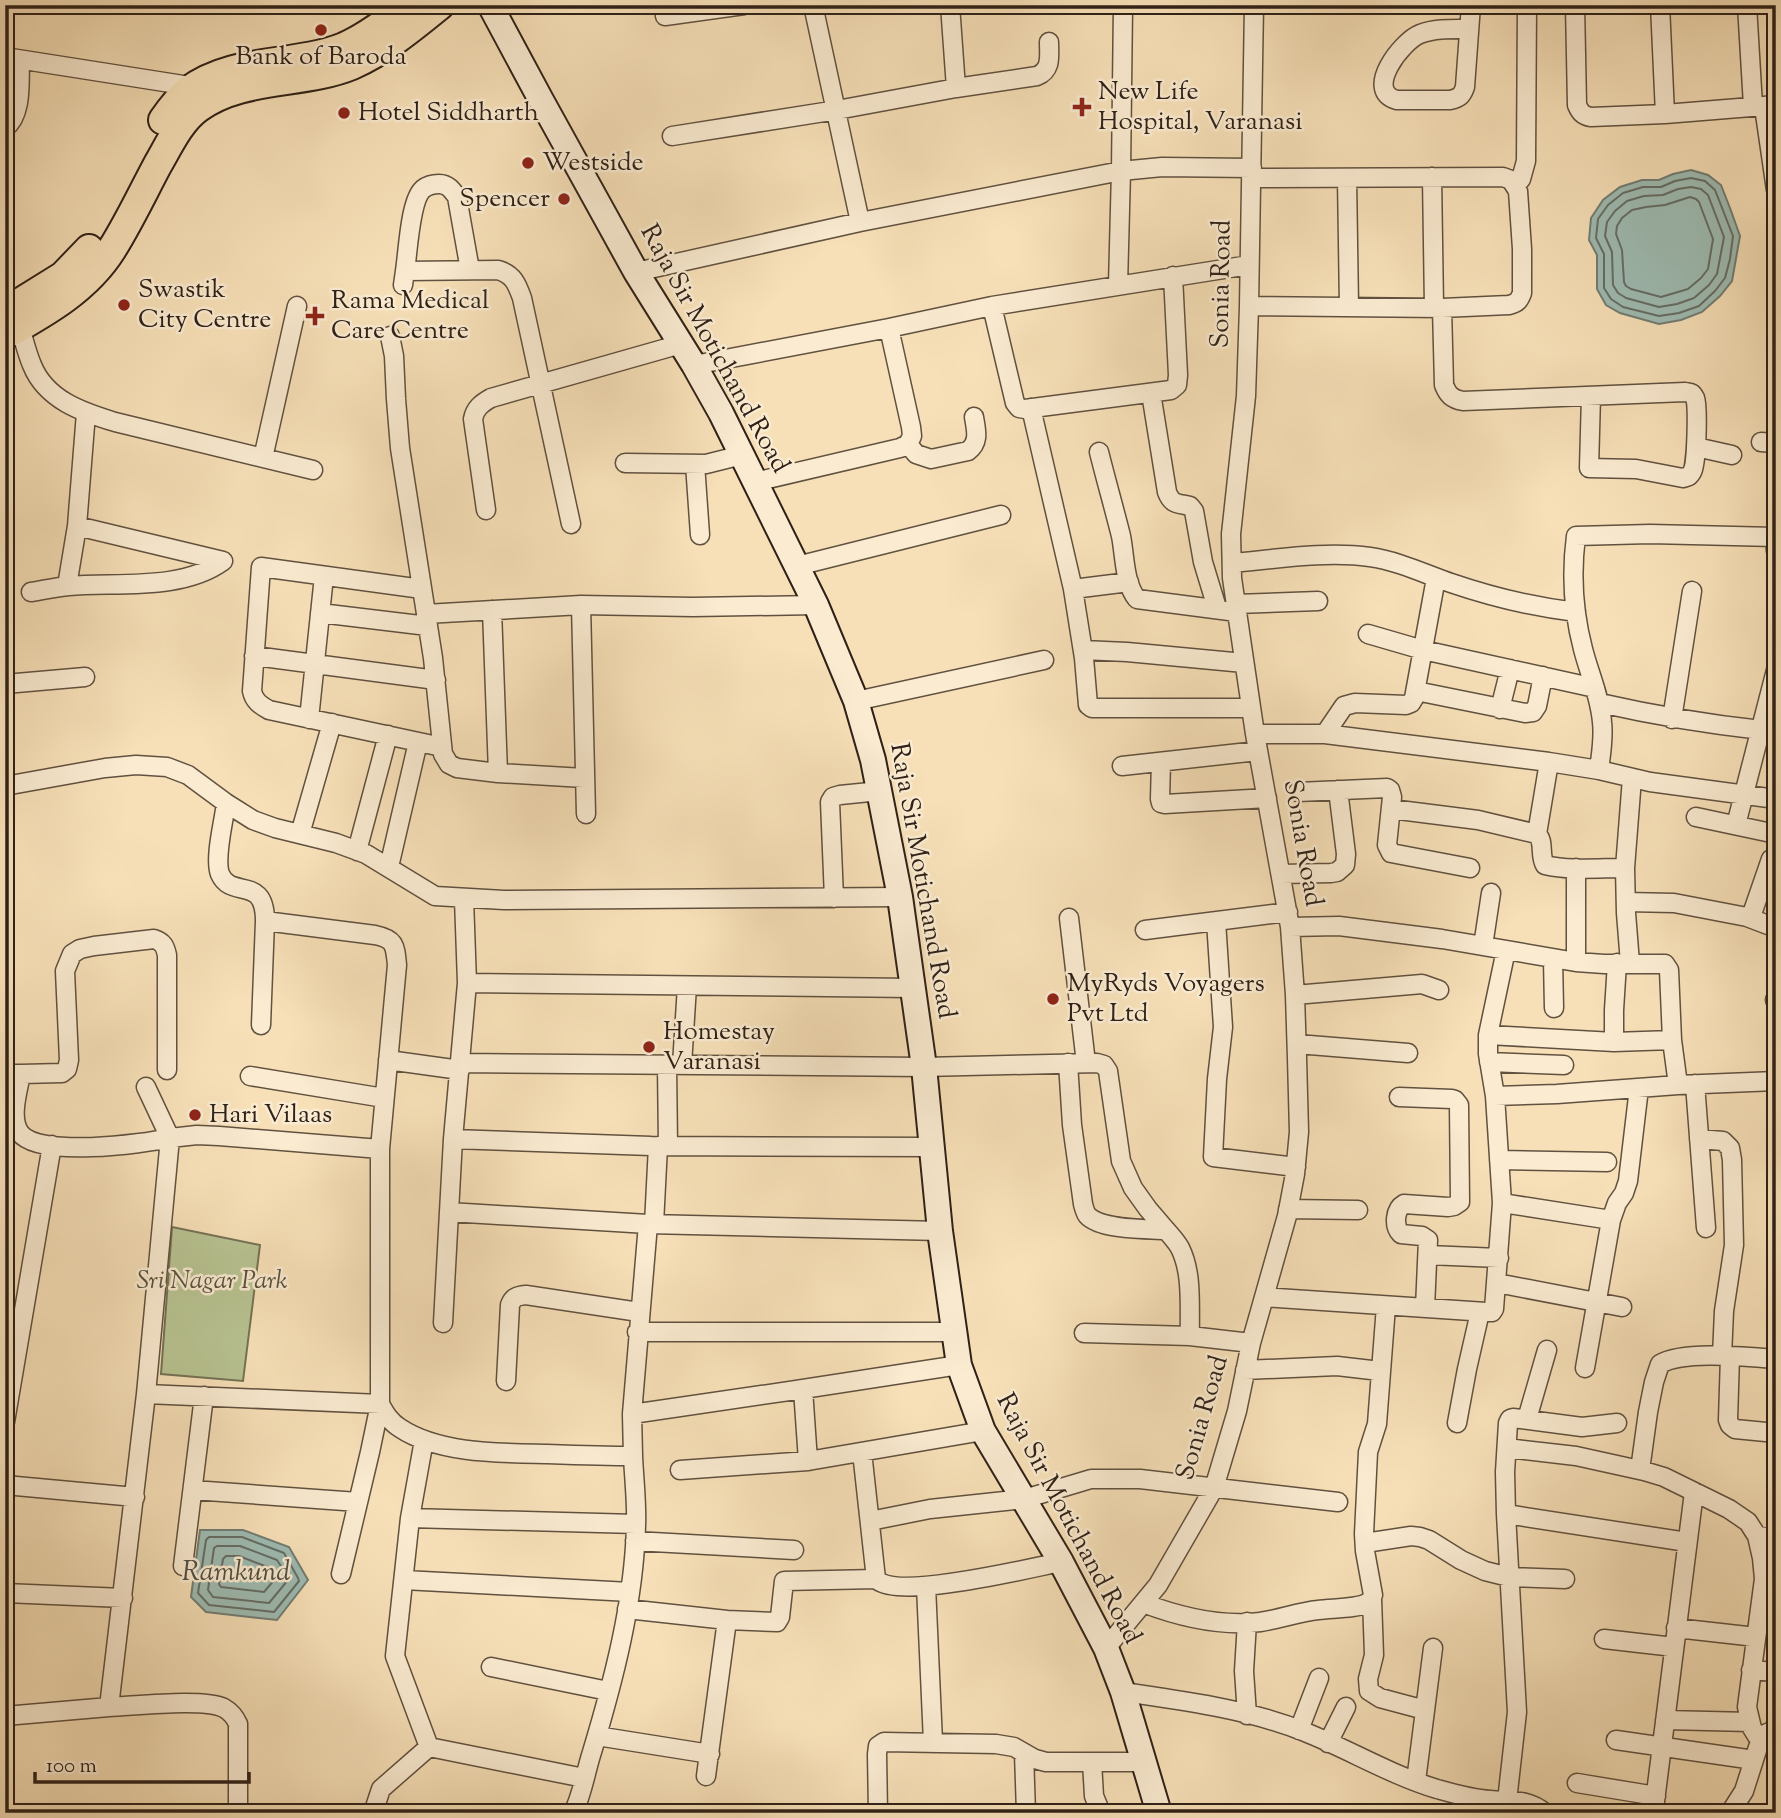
<svg xmlns="http://www.w3.org/2000/svg" width="1781" height="1818" viewBox="0 0 1781 1818" font-family="'Sorts Mill Goudy',serif">
<style>
.green{fill:#b8c392;stroke:#747255;stroke-width:2}
.water{fill:#9ebcb3;stroke:#727e75;stroke-width:2}
.lines{fill:none;stroke-linecap:round;stroke-linejoin:round}
.shore{stroke:#666e66;stroke-width:2}
.street-casing{stroke:#615140;stroke-width:21}
.secondary-casing{stroke:#2f2118;stroke-width:28}
.primary-casing{stroke:#2f2118;stroke-width:32}
.street{stroke:#faebd1;stroke-width:18}
.secondary{stroke:#faebd1;stroke-width:24}
.primary{stroke:#f7e0b8;stroke-width:28}
.poi-dot{fill:#8f2418;stroke:#faebd1;stroke-width:2.5}
.labels{text-anchor:middle;dominant-baseline:central;stroke-width:5;stroke-linejoin:round;paint-order:stroke}
.poi-label{font-size:26px;fill:#2f2118;stroke:#faebd1;text-anchor:start}
.street-label{font-size:26px;fill:#2f2118;stroke:#faebd1}
.park-label{font-size:26px;font-style:italic;fill:#58523d;stroke:#faebd1}
.water-label{font-size:28px;font-style:italic;fill:#505046;stroke:#faebd1}
</style>
<rect width="100%" height="100%" fill="#f7e0b8"/>
<filter id="stains"><feTurbulence type="fractalNoise" baseFrequency=".00286" numOctaves="4"/><feColorMatrix values="0 0 0 0 .2 0 0 0 0 .09 0 0 0 0 .02 0 0 0 .5 -.17"/></filter>
<radialGradient id="worn" r=".72"><stop offset=".6" stop-color="#630" stop-opacity="0"/><stop offset="1" stop-color="#630" stop-opacity=".3"/></radialGradient>
<path class="green" d="M172,1227L260,1245L243,1381L161,1374Z"/>
<path class="water" d="M1691,170L1708,175L1721,185L1730,208L1740,236L1732,281L1720,296L1702,312L1681,320L1659,324L1620,313L1606,305L1597,289V255L1589,240L1591,218L1603,200L1620,187L1642,180H1659L1673,174Z
M200,1530H243L289,1547L308,1580L277,1620L206,1612L191,1597Z"/>
<g class="lines">
<path class="shore" d="M1691,178L1705,181L1715,190L1733,236L1730,259L1725,278L1715,291L1699,306L1679,313L1659,316L1623,307L1611,299L1604,288V254L1596,238L1598,219L1608,205L1623,193L1643,187H1661L1675,181Z
M1691,187L1701,189L1708,195L1724,237L1717,274L1709,285L1694,298L1677,304L1659,307L1626,298L1618,293L1613,285L1612,252L1605,236L1607,222L1615,211L1627,201L1644,196L1663,195L1678,189Z
M1690,197L1696,199L1699,202L1713,239L1708,269L1701,278L1688,289L1661,297L1631,289L1626,286L1624,282L1622,250L1616,234L1617,226L1622,218L1632,210L1646,207L1665,205Z
M209,1537H242L284,1553L298,1578L299,1581L274,1612L209,1605L198,1593L206,1540Z
M217,1546H240L277,1560L288,1577V1580L269,1603L213,1597L208,1590L214,1548Z
M226,1556H239L270,1568L276,1576L275,1579L264,1592L221,1587L219,1584L223,1559Z"/>
<defs>
<path id="street" d="M813,5L860,222
M950,5L956,88
M1575,5L1577,105C1580,112 1583,116 1591,117L1665,114L1776,105
M1660,5L1665,114
M1747,5L1753,106
M665,16L744,5
M1469,29C1453,29 1435,28 1420,34C1402,41 1363,91 1397,100H1450C1459,98 1462,96 1465,87L1471,5
M5,57L196,87
M1764,107L1776,190
M5,128C23,114 19,81 20,60
M672,136L837,110L956,88L1037,76C1052,70 1049,56 1049,42
M1432,177L1434,307
M1347,178L1349,307
M1516,185L1521,179L1526,161L1527,5
M405,271C408,252 410,200 423,189C428,185 434,184 439,184C448,184 452,190 457,197L470,270
M636,272L860,222L1121,171L1162,167L1252,168
M403,285L405,271L498,270C513,274 517,284 522,298L571,524
M1118,285L1121,171L1123,5
M992,306L1015,403L1019,408L1025,409L1171,390L1177,385L1178,375L1173,276
M1249,306L1442,308L1509,305C1517,303 1519,301 1522,293V249L1518,191L1511,180L1503,177L1251,178
M1442,308L1444,385C1448,395 1452,399 1463,401L1685,392C1691,393 1692,392 1695,398C1698,406 1697,464 1692,472C1689,477 1689,476 1683,478L1636,469L1589,468L1591,396
M18,318C22,334 26,351 32,365C46,400 82,412 115,422L313,470
M390,336L394,356L396,399L400,448L433,658L443,754L449,764L457,768L498,773L584,778
M694,365L889,328L992,306L1249,265
M1151,393L1167,492C1172,505 1177,503 1190,506L1194,511L1203,562L1217,608
M1031,408L1073,589L1084,658L1088,705L1092,708H1251
M1761,442L1776,443
M908,444L916,454L931,459L968,451C980,442 976,430 974,417
M1696,447L1732,455
M1099,452C1106,480 1114,508 1121,536C1125,556 1124,583 1137,599L1237,612
M263,458L297,306
M625,463L706,464L742,455
M695,464L700,535
M755,482L900,448L908,444L912,436L911,427L889,328
M486,510L473,419C475,408 482,403 491,398L681,344
M77,526L223,561
M1232,563C1277,559 1325,551 1370,557C1398,561 1425,574 1451,583C1492,597 1534,607 1576,612
M797,566L1001,515
M67,586L77,526L86,413
M422,589L261,567L252,691C254,701 260,705 269,710L442,747
M1073,589L1129,582
M31,592C44,590 56,587 69,586C117,582 182,591 223,561
M1236,604L1318,601
M581,605L586,814
M492,610L498,773
M320,613L428,626
M426,614L581,605L693,607L816,605
M1368,634L1423,650L1595,688
M1083,650L1127,652L1244,663
M254,656L436,680
M5,684L85,677
M1416,691L1525,713L1533,712L1537,706L1543,676
M856,701L1044,660
M1600,703C1653,715 1706,724 1761,730
M1500,709L1510,669
M309,719L324,576
M1672,719L1692,591
M1255,734H1325L1549,762L1599,770L1650,782L1776,799
M1325,734L1344,706L1355,703L1406,705L1411,703L1414,698L1436,578
M1161,762L1160,799L1161,803L1165,804L1267,798
M1122,766L1258,751
M1599,770C1601,754 1604,738 1602,722C1600,696 1589,673 1583,649C1573,611 1571,574 1576,536L1650,534L1775,537L1776,551
M5,786L105,768L136,765L167,767L188,775L226,803L253,820L275,828L336,843L366,854L435,896L504,900L900,897
M1298,792L1387,788L1390,790L1392,797L1387,845L1391,853L1470,868
M226,803C224,821 214,858 220,874C231,900 265,874 265,921
M1391,809L1478,820L1537,834C1545,842 1539,855 1545,865C1570,871 1599,868 1625,868
M1696,817L1776,834
M1736,825L1776,670
M300,834L332,723
M1537,834L1549,762
M357,851L388,735
M389,867L418,742
M1576,868V962
M1281,874L1331,873L1337,872L1345,865L1346,854L1338,790
M834,898L830,802L833,797L840,795L880,791
M464,899L467,983L453,1139L449,1212L648,1224L940,1231
M1626,902L1674,903L1747,917L1752,914L1771,859
M1747,917L1776,928
M1069,918L1086,1063
M1216,921L1223,1027L1217,1079L1213,1157L1296,1167
M1290,927L1339,926L1442,939L1576,962L1604,964H1665L1669,970L1672,1040L1678,1085
M1145,930L1288,912
M1483,946L1491,893
M1553,959L1554,1008
M1630,963L1626,913L1625,868L1632,778
M467,983L913,988
M1295,995L1422,984L1439,990
M1775,1000H1776
M261,1025L265,921L375,935C395,939 395,945 397,965L380,1149V1404C385,1413 390,1422 400,1428C439,1454 501,1453 547,1454C576,1455 605,1456 633,1456L632,1414L648,1224
M1488,1035L1614,1042L1672,1040
M1614,1042V1010L1617,963
M1297,1044L1408,1053
M388,1060L460,1070
M1489,1062L1564,1065
M461,1063L924,1067L1097,1063L1104,1065L1108,1071L1121,1161L1133,1188L1148,1209L1166,1230
M1068,1063L1072,1125L1083,1204C1084,1208 1085,1212 1087,1215C1100,1230 1147,1229 1166,1230C1171,1236 1176,1241 1180,1248C1193,1274 1189,1307 1190,1336
M667,1065L668,1146
M682,1065L687,986
M5,1074H21C18,1091 9,1118 20,1133C38,1158 142,1144 170,1138L146,1087
M21,1074L62,1073L67,1069L69,1060L65,971L72,954L80,949L94,946L154,939C163,942 165,946 167,955V1070
M250,1076L384,1098
M1695,1084L1706,1228
M1495,1096L1557,1094L1678,1085L1776,1081
M1399,1097L1452,1099L1455,1100L1459,1105L1460,1202L1454,1206L1448,1207L1404,1204C1395,1209 1393,1226 1401,1234L1422,1236L1428,1240L1425,1308
M453,1139L651,1146L931,1147
M1699,1139L1723,1141L1730,1148L1732,1160L1734,1245L1724,1311L1722,1356
M1499,1160L1607,1162
M1502,1203L1611,1220
M1288,1209L1358,1210
M654,1224L658,1146
M1428,1255L1499,1258
M1497,1283L1622,1307
M1264,1297L1486,1312H1492L1494,1309L1502,1203L1495,1096L1488,1054V1035L1506,950
M443,1323L449,1212
M637,1332H953
M1084,1333L1190,1336L1251,1343
M1730,1356L1728,1420L1730,1425L1735,1429L1776,1433
M1585,1368L1611,1220L1617,1203L1624,1193L1628,1181L1639,1088
M1245,1370L1337,1366L1380,1371
M506,1381L510,1305C513,1297 517,1296 526,1295L639,1312
M632,1414L803,1389L959,1365
M1527,1419L1547,1350
M5,1422L52,1145
M1457,1423L1467,1369L1480,1312
M1507,1448L1576,1456L1644,1471L1664,1477L1729,1509L1748,1522L1757,1536L1762,1558L1764,1579L1747,1707L1752,1728L1760,1741
M862,1452L876,1579C897,1601 1030,1568 1061,1562
M808,1461L983,1431
M680,1470L808,1461L803,1389
M1640,1470L1648,1412L1654,1382L1660,1364C1684,1350 1748,1357 1776,1359
M5,1485L135,1497
M193,1490L358,1502
M1506,1514L1687,1542
M410,1518L636,1524
M870,1521L930,1509L1024,1499L1091,1479H1140L1338,1502
M1757,1536L1776,1538
M635,1541L794,1550
M1365,1543L1411,1536L1420,1537L1429,1540L1461,1560L1485,1571L1509,1577L1565,1579
M183,1566L204,1396
M341,1574L370,1452L380,1404L146,1394L170,1138L197,1135L219,1136L380,1149
M404,1580L630,1592
M926,1586L933,1742
M5,1593L123,1598
M1372,1599L1374,1655L1368,1679L1369,1691L1380,1698L1425,1710
M1143,1603C1180,1617 1220,1627 1260,1622C1280,1619 1299,1612 1318,1610C1331,1608 1356,1609 1367,1603C1371,1601 1371,1599 1373,1595L1365,1551L1364,1534L1368,1452L1377,1424L1386,1306
M627,1609L727,1620L706,1776
M727,1620L777,1622L780,1617L784,1581L876,1579
M1676,1628L1756,1637
M1604,1639L1674,1647
M1106,1648L1158,1585L1214,1488L1237,1411L1251,1343L1287,1216L1295,1174L1299,1132L1297,1058L1295,995L1290,927L1255,734L1232,578L1231,534L1246,396L1249,306L1254,5
M491,1667L608,1691
M1751,1670L1776,1672
M1123,1692C1184,1701 1248,1709 1305,1732C1350,1750 1391,1775 1437,1789C1455,1794 1472,1799 1490,1800C1511,1802 1527,1798 1545,1813
M109,1707C136,1706 203,1698 224,1708C231,1712 235,1717 238,1724V1813
M1247,1715L1244,1671L1247,1622
M5,1716L109,1707L146,1394
M1665,1720L1750,1722
M1299,1730L1319,1678
M597,1736L710,1754
M1616,1740L1754,1760
M1328,1743L1346,1707
M429,1747L584,1778
M1024,1753L1026,1813
M1092,1762L1094,1796L1101,1813
M1416,1781L1433,1648
M1577,1783L1656,1796
M1507,1801L1517,1712L1506,1514L1505,1472L1508,1423L1510,1419L1513,1418L1582,1427L1617,1423
M373,1813L381,1789L429,1747L395,1656L410,1518L424,1440
M573,1813C582,1796 586,1770 592,1752C614,1679 634,1602 636,1526C637,1503 634,1479 633,1456
M878,1813L877,1754L878,1746L884,1742L996,1744L1014,1747L1035,1759L1046,1762H1143
M1655,1813V1801L1694,1492
M1730,1813L1744,1791L1760,1741L1763,1735L1776,1729"/>
<path id="secondary" d="M490,5L541,100L636,272L694,365L721,413L816,605L856,701L873,760L900,897L924,1067L940,1231L959,1365L983,1431L1061,1562L1106,1648L1123,1692L1159,1813"/>
<path id="primary" d="M163,120C170,110 178,99 188,91C233,57 294,67 344,47C367,37 389,20 408,5
M5,312L63,276L89,249
M5,335C46,312 87,289 112,249C129,222 143,192 158,164C169,145 180,121 198,108C241,76 304,85 352,65C384,51 413,27 440,5"/>
</defs>
<use href="#street" class="street-casing"/>
<use href="#secondary" class="secondary-casing"/>
<use href="#primary" class="primary-casing"/>
<use href="#street" class="street"/>
<use href="#secondary" class="secondary"/>
<use href="#primary" class="primary"/>
</g>
<g class="poi-dot">
<circle cx="321" cy="30" r="7"/>
<path d="M1078.5 96.5h7v7h7v7h-7v7h-7v-7h-7v-7h7z"/>
<circle cx="344" cy="113" r="7"/>
<circle cx="528" cy="163" r="7"/>
<circle cx="564" cy="199" r="7"/>
<circle cx="124" cy="305" r="7"/>
<path d="M311.5 305.5h7v7h7v7h-7v7h-7v-7h-7v-7h7z"/>
<circle cx="1053" cy="999" r="7"/>
<circle cx="649" cy="1047" r="7"/>
<circle cx="195" cy="1115" r="7"/>
</g>
<g class="labels">
<g class="poi-label">
<text x="321" y="57" text-anchor="middle">Bank of Baroda</text>
<text x="1098" y="92">New Life<tspan x="1098" dy="30">Hospital, Varanasi</tspan></text>
<text x="358" y="113">Hotel Siddharth</text>
<text x="542" y="163">Westside</text>
<text x="550" y="199" text-anchor="end">Spencer</text>
<text x="138" y="290">Swastik<tspan x="138" dy="30">City Centre</tspan></text>
<text x="331" y="301">Rama Medical<tspan x="331" dy="30">Care Centre</tspan></text>
<text x="1067" y="984">MyRyds Voyagers<tspan x="1067" dy="30">Pvt Ltd</tspan></text>
<text x="663" y="1032">Homestay<tspan x="663" dy="30">Varanasi</tspan></text>
<text x="209" y="1115">Hari Vilaas</text>
</g>
<g class="street-label">
<text transform="translate(1222 284) rotate(-89)">Sonia Road</text>
<text transform="translate(714 349) rotate(61)">Raja Sir Motichand Road</text>
<text transform="translate(1302 843) rotate(80)">Sonia Road</text>
<text transform="translate(922 881) rotate(80)">Raja Sir Motichand Road</text>
<text transform="translate(1203 1418) rotate(-74)">Sonia Road</text>
<text transform="translate(1068 1519) rotate(62)">Raja Sir Motichand Road</text>
</g>
<g class="park-label">
<text x="212" y="1281">Sri Nagar Park</text>
</g>
<g class="water-label">
<text x="236" y="1573">Ramkund</text>
</g>
</g>
<rect width="1781" height="1818" fill="none" stroke="#f7e0b8" stroke-width="28"/>
<rect x="7" y="7" width="1767" height="1804" fill="none" stroke="#2f2118" stroke-width="3.5"/>
<rect x="14" y="14" width="1753" height="1790" fill="none" stroke="#2f2118" stroke-width="2"/>
<path d="M35 1772v10h214v-10" fill="none" stroke="#2f2118" stroke-width="3.5"/>
<text x="46" y="1772" font-size="21" fill="#2f2118" stroke="#faebd1" stroke-width="5" paint-order="stroke">100 m</text>
<rect width="100%" height="100%" filter="url(#stains)"/>
<rect width="100%" height="100%" fill="url(#worn)"/>
</svg>
